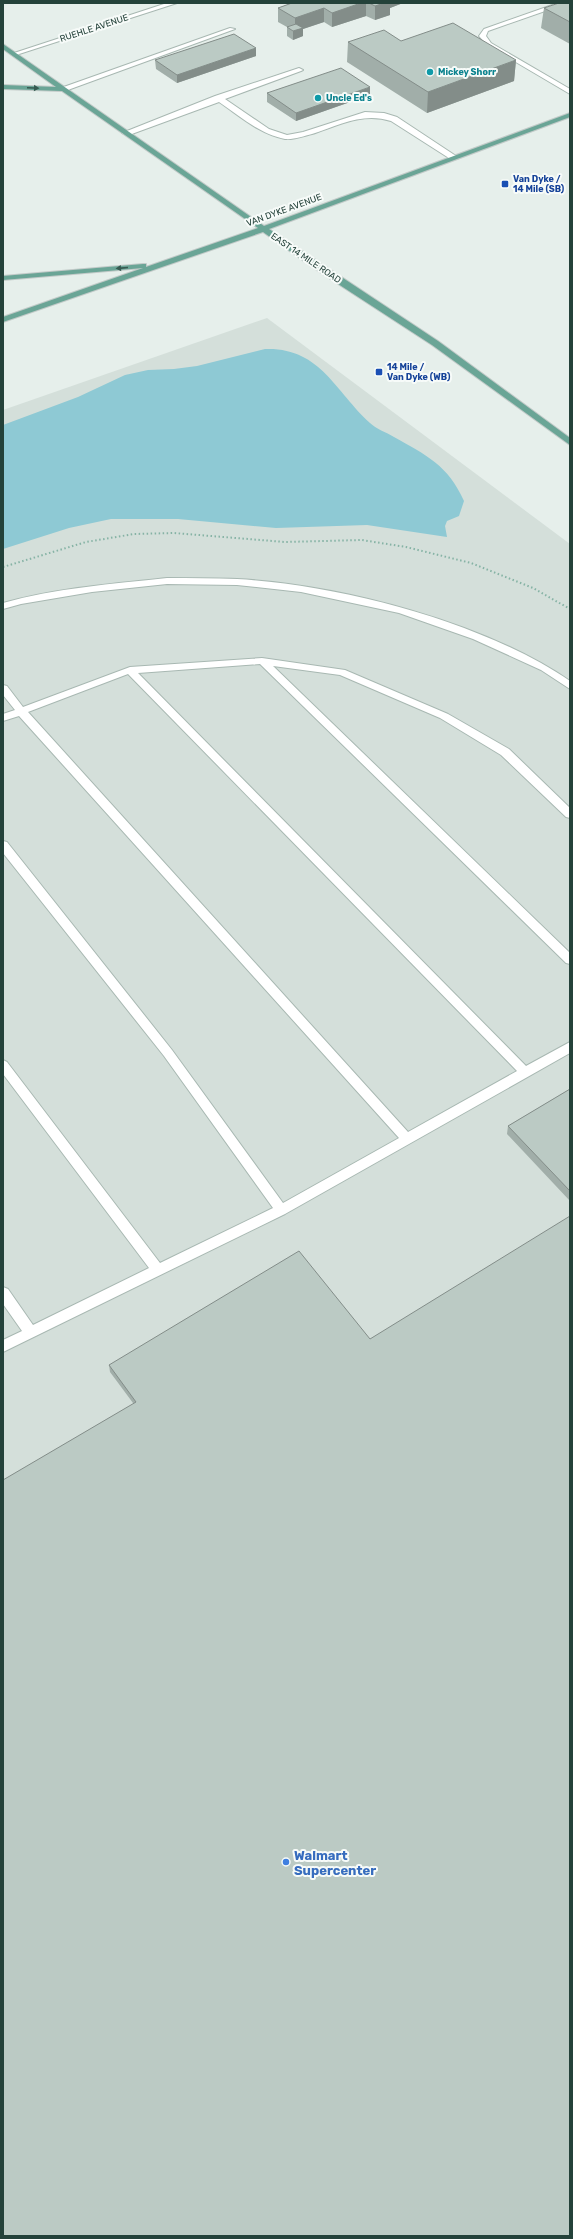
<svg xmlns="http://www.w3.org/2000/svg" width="573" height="2239" viewBox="0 0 573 2239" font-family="Rubik,sans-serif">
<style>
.built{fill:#d4dfda}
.water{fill:#8ec9d4}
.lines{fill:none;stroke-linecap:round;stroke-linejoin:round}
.minor-casing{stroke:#a8b8b2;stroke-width:2}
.major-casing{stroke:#c2cac8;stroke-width:2}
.path{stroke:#86b3a5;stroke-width:2;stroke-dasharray:1.5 2.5;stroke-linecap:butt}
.minor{fill:#fff;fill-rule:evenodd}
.major{fill:#6aa596;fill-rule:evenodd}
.wall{fill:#a1aea9}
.shaded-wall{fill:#838d89}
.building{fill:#bbcac4;stroke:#838d89}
.oneway{fill:#365b51}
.culture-dot{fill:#0f9aa8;stroke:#f7fbf9;stroke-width:1.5}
.transit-dot{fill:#1a4fb4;stroke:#f7fbf9;stroke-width:1.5}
.shop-dot{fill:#3f7fe0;stroke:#f7fbf9;stroke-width:1.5}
.labels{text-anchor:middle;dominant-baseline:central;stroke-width:4;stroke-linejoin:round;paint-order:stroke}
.far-street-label{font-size:9px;fill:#24423a;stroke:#f7fbf9}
.far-culture-label{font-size:9px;font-weight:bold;fill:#0d838f;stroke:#f7fbf9;text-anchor:start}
.far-transit-label{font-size:9px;font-weight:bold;fill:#164399;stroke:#f7fbf9;text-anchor:start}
.near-shop-label{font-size:13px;font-weight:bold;fill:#366cbe;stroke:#f7fbf9;text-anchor:start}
</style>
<rect width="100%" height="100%" fill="#e6efeb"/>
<path class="built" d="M267,318L570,544V2236H3V410Z"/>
<path class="water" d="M265,349C320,347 335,391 370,423C376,429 386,432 394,437C426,455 448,465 464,501L459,516L447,521L445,526L447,537L367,525L276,528L178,519H111L69,528L3,549V425L78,397L125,375L148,370L174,369L197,366Z"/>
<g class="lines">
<defs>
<path id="minor" d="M167,3H177L16,55L11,54Z
M558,3H568L488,31L486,36L491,43L570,89V94L487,45L479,36L484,29Z
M230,28L235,29L65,91L58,89Z
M299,68L303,70L301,71L225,99L269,129L287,135L303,132L365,112L384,113L397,117L459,158L452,160L391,121C363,112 339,125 312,134C304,136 293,140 285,139C259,134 240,116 219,102L129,135L122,133L215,96Z
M167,578C190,578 214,578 237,579C341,585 484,622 570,681V689L541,670L473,639L399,613L301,592L237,585L167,584L92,592L21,604L3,609V603C56,588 112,584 167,578Z
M262,658L345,670L448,714L509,749L570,808V818L566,817L501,755L440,718L340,675L273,666L570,953V964L566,963L260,664L138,673L526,1066L570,1042V1053L285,1214L3,1352V1340L22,1331L3,1304V1287L8,1289L33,1325L149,1268L3,1074V1060L7,1062L160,1263L273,1208L164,1056L3,853V841L7,842L172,1050L283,1203L399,1138L19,716L3,721V714L15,710L3,695V685L7,686L23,707L130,667ZM128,674L517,1071L408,1132L28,712Z"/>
<path id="major" d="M3,44L264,226L570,113V117L269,229L438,341L570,438V445L432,345L312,267L263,232L3,322V317L143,268L3,280V276L143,264H146V267L258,228L62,91L3,89V85L56,87L3,49Z"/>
</defs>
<use href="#minor" class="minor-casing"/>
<use href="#major" class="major-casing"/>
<path class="path" d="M3,567L86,542L134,534L174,533L285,542L362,540L406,547L471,563L533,588L570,609"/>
<use href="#minor" class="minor"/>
<use href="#major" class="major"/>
</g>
<path class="wall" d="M292,3H403L390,8V15L375,20L366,16L332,27L324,22L303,29V36L293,40L287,36V27L278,22V8Z
M570,3V44L541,28L544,8Z
M401,41L516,60L514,81L427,113L347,62L348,42Z
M256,48V56L177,83L156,69L155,60Z
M267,93L370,95L296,121L267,102Z
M570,1089V1201L507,1134L508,1126Z
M370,1339L570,2236L133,1403L110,1372L109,1365Z"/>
<path class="shaded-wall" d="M361,3H366V16L332,27V13Z
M382,3H403L390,8V15L375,20V6Z
M324,8V22L303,29V36L293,40V31H295V18Z
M256,48V56L177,83V75Z
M516,60L514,81L427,113L428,92Z
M370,87V95L296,121V113Z"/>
<path class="building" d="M292,3H361L332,13L324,8L295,18L278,8Z
M369,3H384L375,6Z
M559,3H570V22L544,8Z
M453,23L516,60L428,92L348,42L384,30L401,41Z
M296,24L303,28L293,31L287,27Z
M234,34L256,48L177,75L155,60Z
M341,68L370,87L296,113L267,93Z
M570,1089V1191L508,1126Z
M570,1216V2236H3V1480L136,1402L109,1365L299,1251L370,1339Z"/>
<defs><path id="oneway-solid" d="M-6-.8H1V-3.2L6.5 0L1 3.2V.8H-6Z"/></defs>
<g class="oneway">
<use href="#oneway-solid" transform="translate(33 88) rotate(2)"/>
<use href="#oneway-solid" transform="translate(122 268) rotate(175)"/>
</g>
<g class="culture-dot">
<circle cx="430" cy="72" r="4"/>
<circle cx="318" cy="98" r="4"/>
</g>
<g class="transit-dot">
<rect x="501" y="180" width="8" height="8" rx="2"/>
<rect x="375" y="368" width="8" height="8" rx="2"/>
</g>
<circle class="shop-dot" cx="286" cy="1862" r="4"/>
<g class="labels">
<g class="far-street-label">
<text transform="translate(94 28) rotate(-18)">RUEHLE AVENUE</text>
<text transform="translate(284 210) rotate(-20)">VAN DYKE AVENUE</text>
<text transform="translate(306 258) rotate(34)">EAST 14 MILE ROAD</text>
</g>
<g class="far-culture-label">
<text x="438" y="72">Mickey Shorr</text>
<text x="326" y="98">Uncle Ed's</text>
</g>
<g class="far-transit-label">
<text x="513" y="179">Van Dyke /<tspan x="513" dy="10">14 Mile (SB)</tspan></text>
<text x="387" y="367">14 Mile /<tspan x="387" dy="10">Van Dyke (WB)</tspan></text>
</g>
<g class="near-shop-label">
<text x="294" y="1855">Walmart<tspan x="294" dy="15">Supercenter</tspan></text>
</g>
</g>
<rect width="573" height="2239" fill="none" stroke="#24423a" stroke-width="8"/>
</svg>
